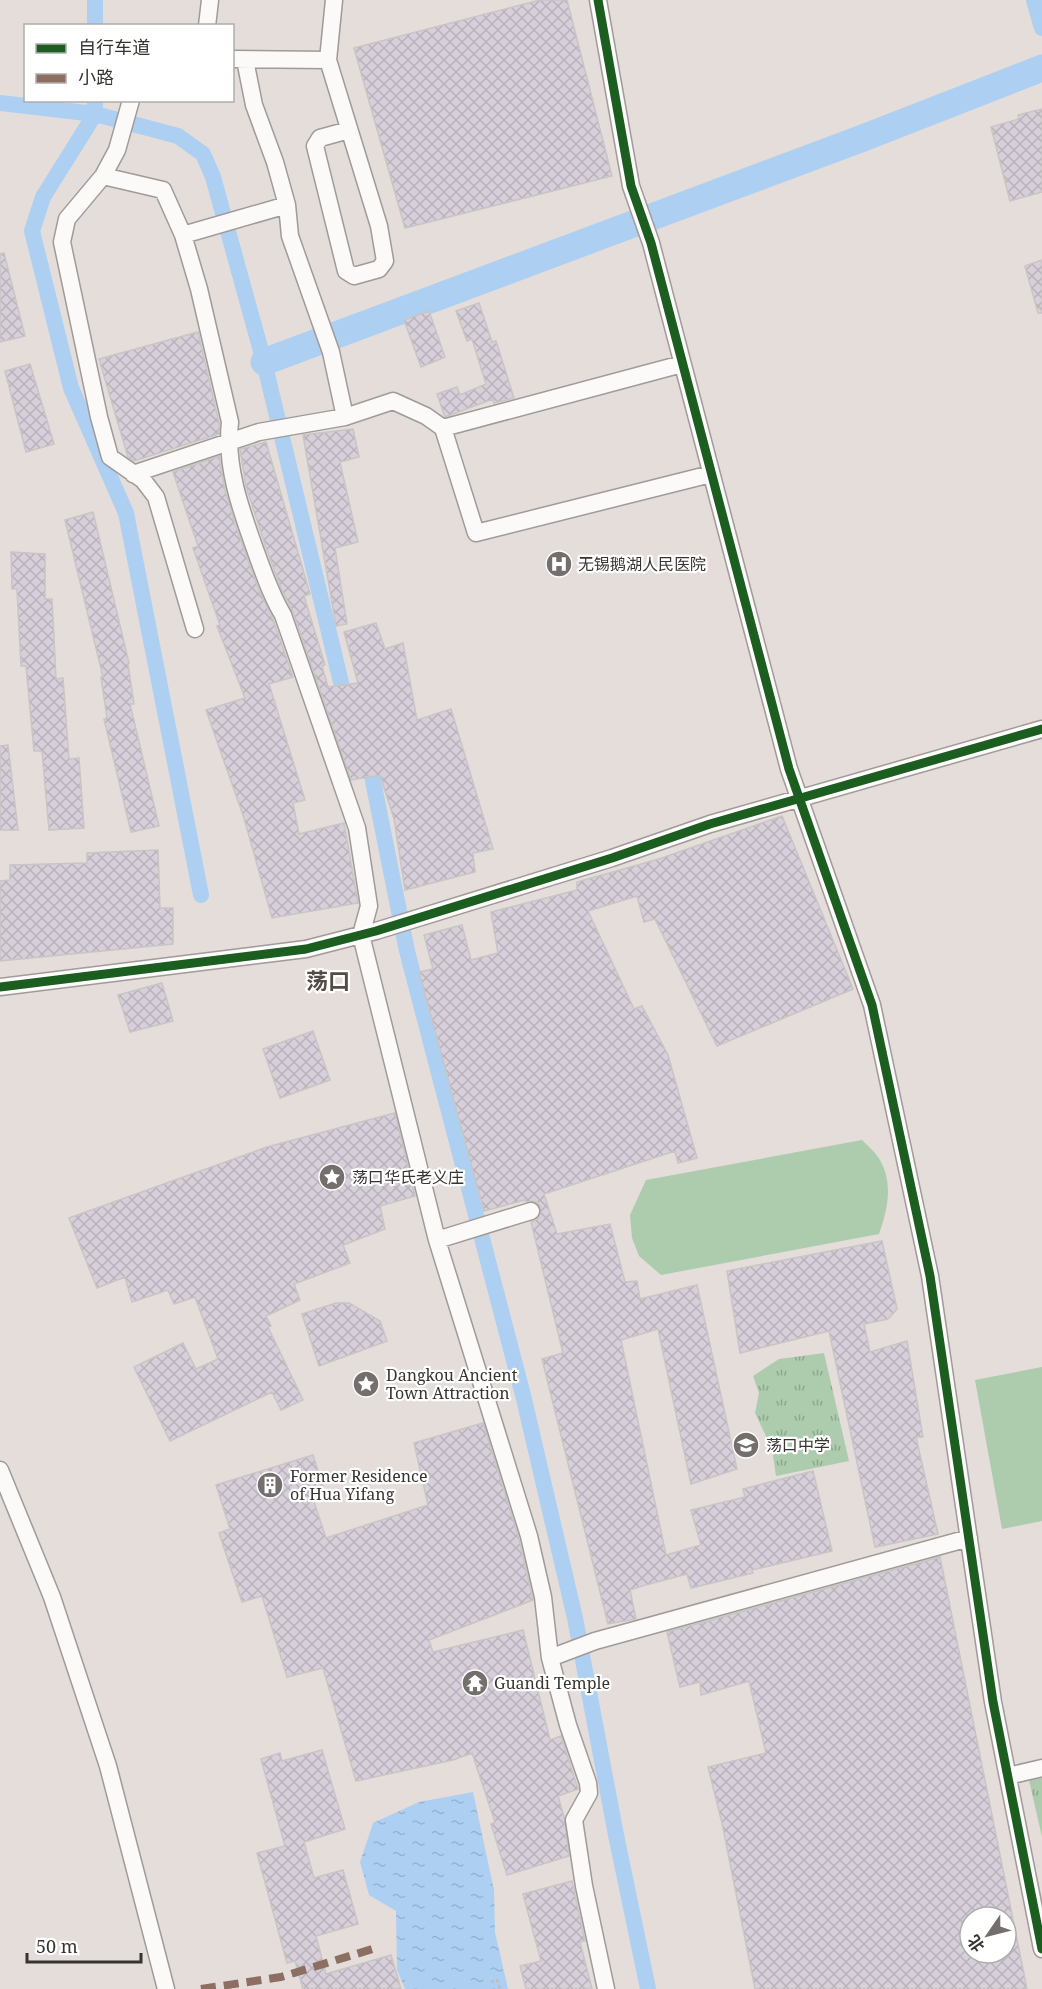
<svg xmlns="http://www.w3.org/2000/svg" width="1042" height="1989" viewBox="0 0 1042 1989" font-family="'Noto Serif','Noto Sans SC',serif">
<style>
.grass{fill:#acccad}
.park{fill:url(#park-tufts)}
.water{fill:url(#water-ripples)}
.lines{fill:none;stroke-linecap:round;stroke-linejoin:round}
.canal{stroke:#add0f2;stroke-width:16}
.river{stroke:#add0f2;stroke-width:27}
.building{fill:url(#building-cross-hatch);stroke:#c8c5c5;stroke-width:1.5;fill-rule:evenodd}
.minor-casing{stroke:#a09a98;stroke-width:19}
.path{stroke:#c0bebd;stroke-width:3;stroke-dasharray:3 3;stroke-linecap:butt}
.minor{stroke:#fbfaf9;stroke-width:16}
.quiet{stroke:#8d6e63;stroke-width:8;stroke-dasharray:15 8;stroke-linecap:butt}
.cycleway-casing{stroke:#fff;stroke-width:13}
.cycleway{stroke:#1b5e20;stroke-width:9}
.labels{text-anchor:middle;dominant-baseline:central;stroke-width:4.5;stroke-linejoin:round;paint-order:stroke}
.poi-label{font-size:16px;fill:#373330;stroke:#fff;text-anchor:start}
.district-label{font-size:22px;font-weight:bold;fill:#554b45;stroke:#fff}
</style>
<defs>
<pattern id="park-tufts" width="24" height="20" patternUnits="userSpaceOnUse" patternTransform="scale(1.5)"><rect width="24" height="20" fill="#acccad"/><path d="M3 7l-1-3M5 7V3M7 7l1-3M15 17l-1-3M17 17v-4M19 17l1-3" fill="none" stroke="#8da68d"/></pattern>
<pattern id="water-ripples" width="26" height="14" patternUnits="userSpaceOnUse" patternTransform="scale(1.5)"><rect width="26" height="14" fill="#add0f2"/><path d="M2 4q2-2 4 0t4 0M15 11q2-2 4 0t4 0" fill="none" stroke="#95b3d0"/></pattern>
<pattern id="building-cross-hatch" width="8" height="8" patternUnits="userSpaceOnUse" patternTransform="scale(1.5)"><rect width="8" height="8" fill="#d7cfd9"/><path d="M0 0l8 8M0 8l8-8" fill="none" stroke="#b9b2bb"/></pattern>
</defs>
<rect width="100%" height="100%" fill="#e4ddda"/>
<path class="grass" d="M862,1140C867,1145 874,1151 878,1157C894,1181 888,1209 879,1234L661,1275L639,1256L632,1238L630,1215L646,1180Z
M1042,1367V1521L1002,1529L975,1380Z"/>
<path class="park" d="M824,1353L849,1461L776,1476L772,1449L755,1413L759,1393L753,1376L779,1359Z
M1042,1777V1837L1029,1780Z"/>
<path class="water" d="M473,1792L494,1890L495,1932L508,1989H405L397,1970L396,1911L369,1895L360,1862L373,1823L419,1802Z"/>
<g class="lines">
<path class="canal" d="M1034,0L1042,28
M95,26V0
M95,100V114L43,197L32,231L71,388L126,513L201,895
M0,103L95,114L178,136L203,154L213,177L264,362L344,695L349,707
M368,756L407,951L523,1395L575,1618L616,1835L648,1989"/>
<path class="river" d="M264,362L863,138L1042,68"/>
</g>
<path class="building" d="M540,0H567L612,176L405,228L354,48Z
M1042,109V192L1010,201L991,127L1019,119L1018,115Z
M4,253L25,336L0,342V254Z
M1042,260V313H1038L1025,266Z
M479,303L492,342L496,341L514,398L494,403L493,399L445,417L437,394L457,387L460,395L486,384L472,339L467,341L456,311Z
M429,311L445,357L421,367L404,320Z
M198,332L219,423V434L134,461L128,457L99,359Z
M30,364L54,444L26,452L5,371Z
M353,429L359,457L340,462L358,542L335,548L347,624L336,626L303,435Z
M266,442L310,594L304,596L325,665L322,666L328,687L358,683L344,632L376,623L385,649L403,643L417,720L451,709L493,849L473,853L475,872L405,890L394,819L380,775L351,780L293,612L281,588L266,548L246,486L240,449Z
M219,456L225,490L235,524L258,588L273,619L293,677L269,684L305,800L293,803L299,834L344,823L358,903L272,918L244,818L206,710L245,698L217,626L220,625L193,548L198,546L173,472Z
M93,512L129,663L128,664L134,704H130L159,826L131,832L104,719L107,718L101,677H103L65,520Z
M11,552L45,554V599H52L56,679L63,678L69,759L79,758L84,828L49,830L42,751H34L26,666H21L17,589H12Z
M8,745L18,830H0V746Z
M782,816L853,989L717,1046L655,919L644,922L637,896L588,911L634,1009L642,1006L668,1055L697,1158L678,1163L675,1151L544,1194L557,1234L610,1224L625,1282L637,1281L640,1299L697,1285L737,1469L691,1484L658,1329L621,1340L666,1555L701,1545L691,1510L745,1497L743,1489L813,1471L832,1551L752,1570L753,1573L691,1588L687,1574L642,1586L630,1590L636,1619L608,1624L542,1359L563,1353L531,1222L539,1218L541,1208L538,1203L533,1201L526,1202L525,1200L484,1211L419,972L433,969L424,935L462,925L471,960L498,953L491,912L577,890V882L659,859Z
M158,850L160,908H173V944L0,961V881L10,880V865L87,863V853Z
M162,983L173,1021L130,1032L118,995Z
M313,1031L330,1080L280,1098L263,1049Z
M395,1113L415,1196L380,1206L385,1229L343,1245L350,1263L294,1284L300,1300L266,1316L271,1326L268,1327L303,1400L281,1410L272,1392L170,1441L134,1367L183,1343L196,1369L218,1359L195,1297L174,1304L168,1290L132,1302L125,1277L97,1288L69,1218L267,1147Z
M882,1241L897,1309L888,1319L864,1324L870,1352L907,1341L923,1437H916L938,1534L875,1547L829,1331L740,1353L727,1271Z
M336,1303H349L380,1321L387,1341L319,1366L302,1314Z
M483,1423L519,1539L533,1600L429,1640L433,1652L523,1630L550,1740L561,1736L578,1789L558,1796L564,1817L569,1856L507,1875L491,1824L495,1822L472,1753L453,1760L356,1781L323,1668L287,1677L262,1596L242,1602L219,1533L230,1529L216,1485L313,1455L323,1486L310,1490L326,1538L428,1505L414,1443Z
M940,1557L1027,1989H755L722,1823L708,1767L766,1753L749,1681L701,1695L700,1682L680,1687L667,1632ZM970,1917H1006V1953H970Z
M322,1750L345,1829L304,1842L314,1878L343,1870L358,1924L316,1936L326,1974L391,1955L401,1989H303L295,1961L287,1963L257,1853L285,1846L261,1759L280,1753L282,1761Z
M572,1881L585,1941L580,1942L592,1989H526L520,1966L541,1961L523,1894Z"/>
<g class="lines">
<defs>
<path id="minor" d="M334,0L328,60L379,226L385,261L379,269L354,276L346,271L315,146L320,138L349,130
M598,0L631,186L651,243L789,769L872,1005L930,1276L993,1702L1042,1949
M207,26L210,0
M232,59L328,60
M245,60L254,105L275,162L287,205L290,236L331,352L345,417
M131,100L117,150L103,176L67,219L62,242L99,417L110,457L143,480L156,497L195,629
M103,176L163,190L183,235L199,289L230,422C225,467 241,510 256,552C264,574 271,595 283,615L357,828L369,906L361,935L437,1240L531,1211
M183,235L287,205
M443,428L476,533L711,474
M133,474L259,432L345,417L393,401L426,416L443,428L682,364
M0,987L306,949L376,931L612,858L710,824L1042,729
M437,1240L529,1536L543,1597L550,1658L568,1725L588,1783L589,1793L574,1820L584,1886L606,1989
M0,1470L52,1597L108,1766L166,1989
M550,1658L595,1641L969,1538
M1008,1776L1042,1768"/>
</defs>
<use href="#minor" class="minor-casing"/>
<path class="path" d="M491,1982L497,1980L500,1989"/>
<use href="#minor" class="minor"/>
<path class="quiet" d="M201,1989L281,1977L379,1947"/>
<defs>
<path id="cycleway" d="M598,0L631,186L651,243L789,769L872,1005L930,1276L993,1702L1042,1949
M0,987L306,949L376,931L612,858L710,824L1042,729"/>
</defs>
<use href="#cycleway" class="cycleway-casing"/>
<use href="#cycleway" class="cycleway"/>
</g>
<defs>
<symbol id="hospital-disc" viewBox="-11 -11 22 22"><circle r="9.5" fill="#746e6c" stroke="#fff"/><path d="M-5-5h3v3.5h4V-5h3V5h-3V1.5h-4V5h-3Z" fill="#fff"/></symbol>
<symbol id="sight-disc" viewBox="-11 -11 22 22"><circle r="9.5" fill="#746e6c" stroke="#fff"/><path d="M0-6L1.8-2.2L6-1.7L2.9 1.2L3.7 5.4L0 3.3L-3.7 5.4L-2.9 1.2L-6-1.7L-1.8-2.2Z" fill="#fff"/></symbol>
<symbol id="school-disc" viewBox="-11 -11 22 22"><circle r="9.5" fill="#746e6c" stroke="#fff"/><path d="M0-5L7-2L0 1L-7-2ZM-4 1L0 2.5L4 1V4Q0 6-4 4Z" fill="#fff"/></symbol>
<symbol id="building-disc" viewBox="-11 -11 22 22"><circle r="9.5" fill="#746e6c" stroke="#fff"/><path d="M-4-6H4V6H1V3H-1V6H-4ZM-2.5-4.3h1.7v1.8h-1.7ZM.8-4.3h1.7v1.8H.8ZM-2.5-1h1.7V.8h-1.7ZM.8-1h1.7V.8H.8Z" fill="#fff"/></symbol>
<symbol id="temple-disc" viewBox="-11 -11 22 22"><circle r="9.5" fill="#746e6c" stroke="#fff"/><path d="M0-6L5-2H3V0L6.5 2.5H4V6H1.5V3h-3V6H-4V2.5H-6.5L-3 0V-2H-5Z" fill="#fff"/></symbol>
</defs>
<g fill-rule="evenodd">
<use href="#hospital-disc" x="544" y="549" width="30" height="30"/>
<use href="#sight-disc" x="317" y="1162" width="30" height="30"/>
<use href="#sight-disc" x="351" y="1369" width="30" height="30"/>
<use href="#school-disc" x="731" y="1430" width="30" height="30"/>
<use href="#building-disc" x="255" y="1470" width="30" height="30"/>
<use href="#temple-disc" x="460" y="1668" width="30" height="30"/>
</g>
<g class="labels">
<g class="poi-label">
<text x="578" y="564">无锡鹅湖人民医院</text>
<text x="352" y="1177">荡口华氏老义庄</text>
<text x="386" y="1375">Dangkou Ancient<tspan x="386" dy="18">Town Attraction</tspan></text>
<text x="766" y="1445">荡口中学</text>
<text x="290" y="1476">Former Residence<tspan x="290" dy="18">of Hua Yifang</tspan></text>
<text x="494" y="1683">Guandi Temple</text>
</g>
<g class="district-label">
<text x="328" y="980">荡口</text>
</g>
</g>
<rect x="24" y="24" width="210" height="78" fill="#ffffff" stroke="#afadac" stroke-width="1.5"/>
<rect x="36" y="44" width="30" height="9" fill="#1b5e20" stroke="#afadac" stroke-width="1.5"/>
<text x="78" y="54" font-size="18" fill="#373330">自行车道</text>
<rect x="36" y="74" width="30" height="9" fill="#8d6e63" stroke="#afadac" stroke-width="1.5"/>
<text x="78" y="84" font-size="18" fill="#373330">小路</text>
<g transform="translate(988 1935) rotate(235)"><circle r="28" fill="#ffffff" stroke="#afadac" stroke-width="1.5"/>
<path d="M0-4.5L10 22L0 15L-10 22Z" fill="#746e6c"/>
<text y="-9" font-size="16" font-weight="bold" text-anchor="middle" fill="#373330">北</text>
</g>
<path d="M27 1953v9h114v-9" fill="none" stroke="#373330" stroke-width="3"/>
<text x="36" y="1953" font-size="18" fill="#373330" stroke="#ffffff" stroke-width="4.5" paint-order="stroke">50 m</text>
</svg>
